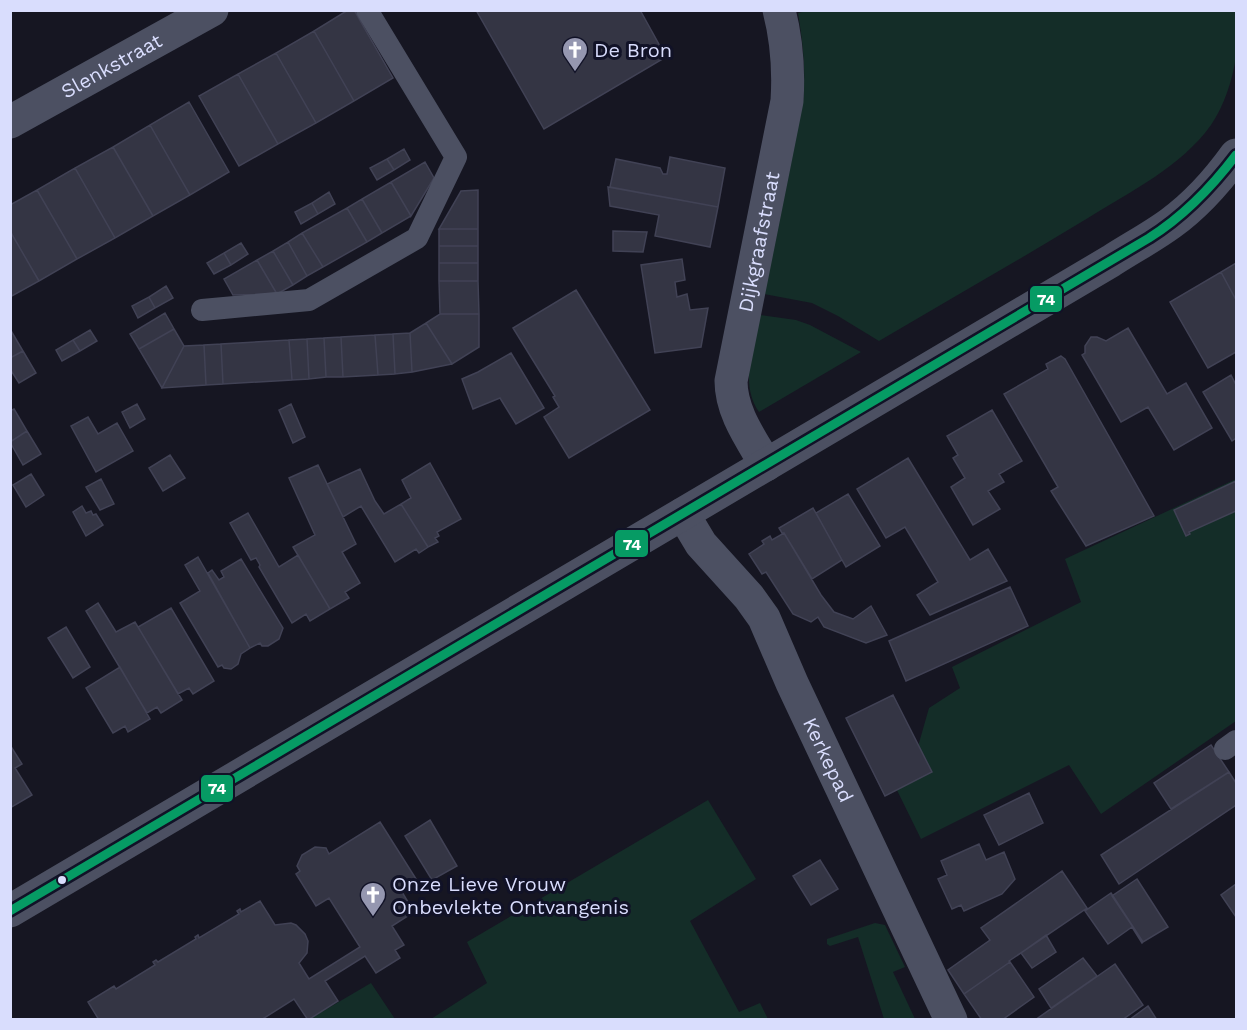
<svg xmlns="http://www.w3.org/2000/svg" width="1247" height="1030" viewBox="0 0 1247 1030" font-family="'Work Sans',sans-serif">
<style>
.green{fill:#142d28}
.building{fill:#343544;stroke:#414255;stroke-width:1.5}
.lines{fill:none;stroke-linecap:round;stroke-linejoin:round}
.service{stroke:#4c5062;stroke-width:22}
.minor{stroke:#4c5062;stroke-width:33}
.tertiary{stroke:#4c5062;stroke-width:33}
.bus-1-casing{stroke:#111227;stroke-width:14}
.bus-1{stroke:#069b64;stroke-width:9}
.bus-dot{fill:#d9ddfd;stroke:#111227;stroke-width:2}
.labels{text-anchor:middle;dominant-baseline:central;stroke-width:6;stroke-linejoin:round;paint-order:stroke}
.poi-label{font-size:20px;fill:#d9ddfd;stroke:#111227;text-anchor:start}
.street-label{font-size:20px;fill:#d9ddfd;stroke:#111227}
.line-badge{stroke:#111227;stroke-width:2}
.badge-label{font-size:16px;text-anchor:middle;font-weight:bold;fill:#fff}
</style>
<rect width="100%" height="100%" fill="#161622"/>
<path class="green" d="M811,10L1236,11C1236,25 1238,42 1236,56C1233,79 1224,106 1211,125C1181,167 1131,191 1088,218C1019,260 949,300 879,341L838,316L812,303L764,294L803,101C806,71 803,43 798,13Z
M760,315L796,320L810,325L861,352L759,412C739,383 754,346 760,315Z
M1236,479V721L1101,814L1069,765L921,839L892,780L917,750L929,708L960,688L952,667L1081,602L1065,559Z
M708,800L756,879L690,921L739,1012L760,1003L768,1019H431L487,983L467,942Z
M875,923L885,925L905,967L893,972L915,1019H884L858,937L830,946L827,944V939Z
M371,983L395,1019L308,1020Z"/>
<path class="building" d="M348,10H354L393,78L354,101L314,31Z
M476,10H640L666,57L544,129Z
M314,31L354,101L316,123L276,53Z
M276,53L316,123L278,144L238,74Z
M238,74L278,144L239,166L199,96Z
M189,102L229,172L190,195L150,125Z
M150,125L190,195L153,216L113,147Z
M113,147L153,216L115,238L75,168Z
M404,149L410,160L394,170L387,159Z
M670,157L725,168L718,207L610,187L616,159L660,168L663,174H667Z
M387,159L394,170L377,180L370,168Z
M425,162L434,178L411,216L391,182Z
M75,168L115,238L77,259L37,190Z
M391,182L411,216L382,233L362,199Z
M608,187L718,207L710,247L655,236L659,215L610,206Z
M37,190L77,259L39,281L10,231V205Z
M478,190V229H439L461,191Z
M329,192L335,204L318,214L312,203Z
M362,199L382,233L367,242L347,208Z
M312,203L318,214L301,224L295,212Z
M347,208L367,242L323,267L302,233Z
M439,229H478V246H439Z
M10,231L39,281L10,297Z
M613,231L647,232L643,252L613,251Z
M302,233L323,267L307,276L288,242Z
M288,242L307,276L293,285L273,251Z
M241,243L248,254L231,265L224,253Z
M439,246H478V263H439Z
M273,251L293,285L277,294L257,260Z
M224,253L231,265L214,274L207,263Z
M682,259L685,280L675,282L677,297L687,294L690,310L708,308L701,347L655,353L641,265Z
M257,260L277,294L233,295L224,279Z
M439,263H478V281H439Z
M1236,263V300L1221,272Z
M1221,272L1236,300V352L1208,368L1170,302Z
M439,281H478L479,314H440Z
M166,286L173,298L155,308L149,297Z
M576,290L650,410L569,458L544,417L559,407L553,397L555,396L513,328Z
M149,297L155,308L138,318L132,306Z
M165,313L174,329L139,349L130,334Z
M440,314H479V347L452,364L426,323Z
M426,323L452,364L412,372L410,333Z
M1128,328L1167,394L1186,383L1212,428L1174,450L1148,407L1121,422L1082,355L1085,353V346L1091,337H1097L1106,341Z
M10,329L23,351L10,358Z
M174,329L184,346L162,388L139,349Z
M90,330L97,341L80,351L73,340Z
M410,333L412,372L395,374L393,334Z
M393,334L395,374L378,375L375,335Z
M375,335L378,375L343,377L341,337Z
M341,337L343,377H326L324,338Z
M324,338L326,377L309,379L307,339Z
M307,339L309,379L292,380L289,340Z
M73,340L80,351L62,361L56,350Z
M289,340L292,380L223,384L221,344Z
M221,344L223,384L206,385L204,345Z
M204,345L206,385L162,388L184,346Z
M23,351L36,373L19,383L10,369V358Z
M511,353L544,408L516,424L500,398L473,409L462,379L478,372Z
M1061,356L1065,359L1154,516L1086,546L1051,491L1058,487L1004,394L1048,369L1046,364Z
M1231,375L1236,385V438L1232,441L1203,392Z
M137,404L145,419L130,428L122,412Z
M291,404L305,437L293,443L279,410Z
M14,409L27,431L10,442V411Z
M992,410L1022,461L999,474L1004,482L988,491L1000,509L973,525L951,487L965,478L953,458L958,455L947,436Z
M88,417L98,434L117,423L133,451L96,472L71,426Z
M27,431L41,454L23,465L10,442Z
M170,455L185,478L163,491L149,468Z
M908,458L970,560L988,549L1007,581L930,615L917,595L938,582L905,527L886,538L857,489Z
M430,463L461,519L437,532L439,536L435,538L438,542L428,547L401,504L411,498L402,480Z
M318,465L356,544L342,552L360,583L345,592L349,598L330,609L293,547L315,535L289,478Z
M360,469L375,501L384,514L401,504L428,547L419,553L416,549L395,562L361,506L343,517L327,484Z
M31,474L44,495L26,507L13,485Z
M101,479L114,504L100,510L86,487Z
M1236,481V511L1189,532L1190,534L1186,536L1174,510Z
M848,494L880,546L846,567L816,513Z
M82,506L86,513L91,511L93,515L96,514L103,525L86,536L73,512Z
M813,508L842,560L812,579L784,533H782L779,528Z
M248,513L279,567L298,555L330,609L310,621L306,614L292,623L259,567L260,565L256,558L251,560L230,523Z
M784,533L821,595L834,612L853,619L871,606L887,635L866,643L824,627L818,617L811,622L793,614L766,572L762,574L749,554L764,544L762,541L770,536L772,540Z
M198,557L250,648L241,654L238,664L231,669L224,668L222,665L218,667L180,603L200,591L185,565Z
M241,559L283,628L279,639L268,646H262L260,643L250,648L208,573L212,570L219,580L224,577L221,571Z
M1010,587L1028,626L906,681L889,641Z
M98,603L116,632L135,622L182,700L161,713L157,707L147,713L86,611Z
M171,608L214,681L193,694L189,688L178,694L138,627Z
M66,627L90,667L73,678L48,638Z
M120,667L150,719L128,732L125,726L113,733L86,688Z
M893,695L932,772L885,796L846,718Z
M10,745L22,764L15,768L32,795L10,808Z
M1211,745L1229,772L1171,809L1154,783Z
M1229,772L1236,783V805L1119,884L1101,855Z
M1029,793L1043,823L999,845L984,815Z
M430,820L457,866L432,880L405,836Z
M380,822L418,882L402,892L414,912L392,926L404,945L395,950L400,958L376,973L365,956L325,981L338,1001L308,1020L294,999L261,1020H99L88,1002L114,986L116,989L155,965L153,962L156,960L158,962L196,939L195,937L198,935L199,938L239,914L237,911L240,909L241,912L260,901L275,925L291,923L296,925L305,934L308,941L307,953L299,963L309,979L360,947L329,898L316,906L296,874L300,871L297,866L302,855L315,847L326,848L329,854Z
M979,844L986,860L1004,852L1015,879L1002,894L964,911L961,905L952,909L938,879L947,875L941,861Z
M820,860L838,889L811,905L793,876Z
M1062,871L1087,908L1009,961L1010,962L964,994L948,970L990,940L981,928Z
M1137,879L1168,927L1143,942L1112,896Z
M1236,884V917L1221,895Z
M1111,893L1143,942L1142,943L1132,927L1108,944L1085,911Z
M1046,935L1056,952L1032,968L1021,953Z
M1083,958L1097,976L1051,1008L1039,989Z
M1010,962L1034,997L1002,1020H982L964,994Z
M1115,964L1143,1005L1122,1020H1035Z
M1148,1006L1157,1020H1129Z"/>
<g class="lines">
<path class="service" d="M202,310L309,300L417,238L456,157L367,10
M1225,749L1236,741"/>
<g class="minor">
<path id="s1" d="M10,122L212,10"/>
<path id="s2" d="M766,465C751,439 731,412 731,381L787,101C789,70 787,41 779,10"/>
<path id="s3" d="M683,514L701,544L749,597L764,618L792,683L951,1020"/>
</g>
<path class="tertiary" d="M10,911L1111,261C1131,248 1152,237 1171,223C1197,204 1218,180 1236,155"/>
<defs>
<path id="bus-1" d="M10,911L1149,238C1184,216 1211,188 1236,155"/>
</defs>
<use href="#bus-1" class="bus-1-casing"/>
<use href="#bus-1" class="bus-1"/>
</g>
<defs>
<symbol id="church-pin" viewBox="-11 -11 22 30"><path d="M0 17L-7.5 6A9.5 9.5 0 1 1 7.5 6Z" fill="#9597b0" stroke="#111227"/><path d="M-1.2-6h2.4v3.5h3.3v2.4h-3.3V6h-2.4V-.1h-3.3v-2.4h3.3Z" fill="#fff"/></symbol>
</defs>
<g fill-rule="evenodd">
<use href="#church-pin" x="560" y="35" width="30" height="40"/>
<use href="#church-pin" x="358" y="880" width="30" height="40"/>
</g>
<circle class="bus-dot" cx="62" cy="880" r="5"/>
<g class="labels">
<g class="poi-label">
<text x="594" y="50">De Bron</text>
<text x="392" y="884">Onze Lieve Vrouw<tspan x="392" dy="23">Onbevlekte Ontvangenis</tspan></text>
</g>
<g class="street-label">
<text stroke="none"><textPath href="#s1" startOffset="116">Slenkstraat</textPath></text>
<text stroke="none"><textPath href="#s2" startOffset="234">Dijkgraafstraat</textPath></text>
<text stroke="none"><textPath href="#s3" startOffset="288">Kerkepad</textPath></text>
</g>
</g>
<g class="line-badge">
<rect x="1029" y="285" width="34" height="28" rx="6" fill="#069b64"/>
<rect x="614" y="529" width="35" height="29" rx="6" fill="#069b64"/>
<rect x="200" y="774" width="34" height="29" rx="6" fill="#069b64"/>
</g>
<g class="badge-label">
<text x="1046" y="305">74</text>
<text x="632" y="550">74</text>
<text x="217" y="794">74</text>
</g>
<rect width="1247" height="1030" fill="none" stroke="#d9ddfd" stroke-width="24"/>
</svg>
